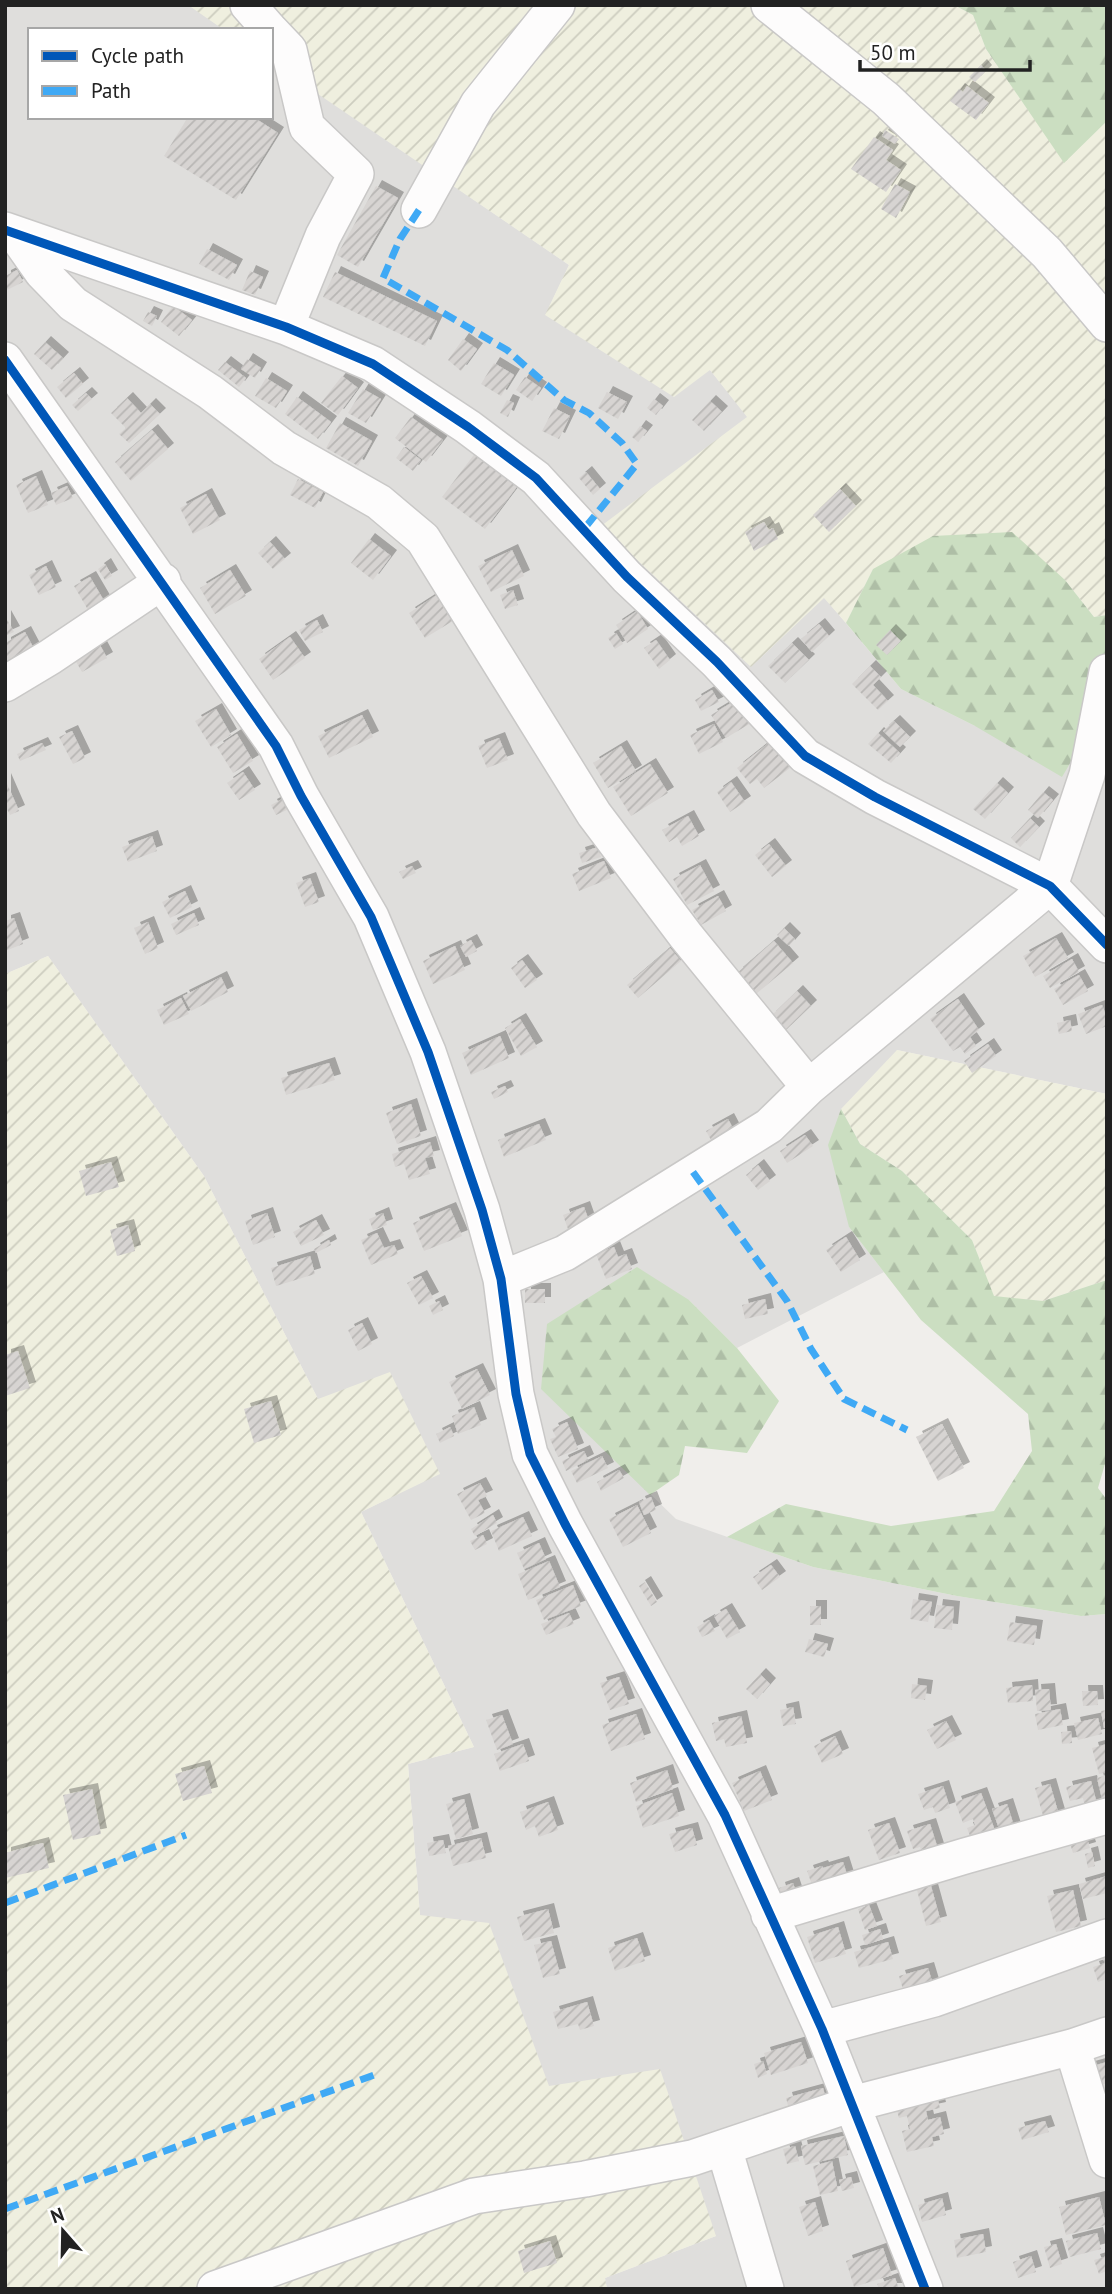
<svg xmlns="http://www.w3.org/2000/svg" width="1112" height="2294" viewBox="0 0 1112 2294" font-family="'PT Sans',sans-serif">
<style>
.residential{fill:#dfdedc}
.farmland{fill:url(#farmland-furrows)}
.forest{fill:url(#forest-firs)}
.building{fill:url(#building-hatch);filter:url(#shadow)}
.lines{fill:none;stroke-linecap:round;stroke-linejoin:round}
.minor-casing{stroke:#c9c8c7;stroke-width:38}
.minor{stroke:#fdfcfc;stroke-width:35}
.quiet{stroke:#3fa9f5;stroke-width:7;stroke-dasharray:14 7;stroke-linecap:butt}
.cycleway-casing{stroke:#fff;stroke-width:13}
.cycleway{stroke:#0057b8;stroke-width:9}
</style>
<defs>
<pattern id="farmland-furrows" width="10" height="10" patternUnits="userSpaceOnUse" patternTransform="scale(1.75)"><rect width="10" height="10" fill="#efefdf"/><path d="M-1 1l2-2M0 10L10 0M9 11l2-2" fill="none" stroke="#cdcdbf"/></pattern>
<pattern id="forest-firs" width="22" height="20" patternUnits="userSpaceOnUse" patternTransform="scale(1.75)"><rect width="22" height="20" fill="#cbdec1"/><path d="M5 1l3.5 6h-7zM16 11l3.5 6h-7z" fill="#aebea6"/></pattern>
<pattern id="building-hatch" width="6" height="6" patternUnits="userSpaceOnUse" patternTransform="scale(1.75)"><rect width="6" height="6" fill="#d7d4d2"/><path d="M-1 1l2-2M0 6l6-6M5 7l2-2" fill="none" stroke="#b8b6b4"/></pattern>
<filter id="shadow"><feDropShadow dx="6" dy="-6" stdDeviation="0" flood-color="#0004"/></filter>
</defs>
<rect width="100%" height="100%" fill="#f0eeeb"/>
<path class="residential" d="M5,5H189L225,30H30V117H271V60L569,265L546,314L710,370L748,417L751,667L824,597L901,689L975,726L1107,701V1094L897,1050L849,1227L884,1272L737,1348L689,1300L542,1389L676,1519L813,1567L957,1596L1081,1616L1107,1614V2289H607L605,2278L716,2236L542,2087L420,1915L408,1764L474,1747L361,1512L440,1473L318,1399L204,1176L48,956L5,974Z"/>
<path class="farmland" d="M188,5H954L973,15L986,49L1064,162L1107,121V615L1094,617L1065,580L873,569L846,623L824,598L751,667L601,526L747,417L710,370L674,397L545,315L569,265L271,62V30H224Z
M48,956L204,1176L318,1399L390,1372L440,1474L361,1512L474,1747L408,1764L420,1915L489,1923L549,2086L660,2069L716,2236L605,2278L607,2289H5V974Z
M897,1050L1107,1094V1280L1043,1301L994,1297L972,1240L902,1171L860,1144L841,1109Z"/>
<path class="forest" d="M954,5H1107V121L1064,163L986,49L973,15Z
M1012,532L1065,580L1094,617L1107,615V701L1062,777L975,726L901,689L846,623L873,569L933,536Z
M841,1109L860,1144L902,1171L972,1240L994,1296L1043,1301L1107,1280V1457L1098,1488L1107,1500V1614L1081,1616L957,1596L813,1567L727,1537L786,1504L891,1526L994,1511L1032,1451L1028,1414L921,1320L849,1227L828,1145Z
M637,1267L689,1300L737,1348L779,1401L747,1453L685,1446L679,1475L650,1495L541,1389L547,1324Z"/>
<path class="building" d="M981,65L986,71L975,82L969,77Z
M967,86L989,103L976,120L950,101L959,89L963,92Z
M188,117H253L278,133L236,200L164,156Z
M885,130L899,139L895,144L882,136Z
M874,137L893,150L886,160L901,170L886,192L851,169Z
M895,184L910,192L896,218L881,209Z
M376,186L398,198L358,267L337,255Z
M207,249L237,265L229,280L199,264Z
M17,270L23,282L5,291V276Z
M250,271L263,277L255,295L242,290Z
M335,272L437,321L425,346L323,297Z
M173,306L192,320L179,336L161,322Z
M148,312L157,316L152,326L143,321Z
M463,339L477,349L461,371L448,360Z
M45,342L63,358L52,370L34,354Z
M247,359L261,368L255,378L241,369Z
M225,362L246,378L239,387L218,370Z
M494,363L514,375L501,396L481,384Z
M74,373L83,384L66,398L57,387Z
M342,376L358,388L338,415L321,403Z
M525,377L541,388L532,401L516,390Z
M266,378L287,391L276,408L255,396Z
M363,389L381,399L366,423L348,413Z
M607,392L627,402L618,419L598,408Z
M86,393L92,399L78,411L72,405Z
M297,397L331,422L318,439L285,414Z
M127,398L141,413L150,404L160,414L129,443L119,434L126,428L111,413Z
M654,399L663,406L656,415L647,408Z
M507,400L514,403L508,417L500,413Z
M710,401L722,412L704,431L692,420Z
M554,408L570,416L559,439L542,431Z
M411,417L443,440L426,462L395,438Z
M340,423L372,441L358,466L326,448Z
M640,426L647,431L638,442L632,437Z
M152,430L168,449L131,481L115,462Z
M404,447L421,460L413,471L396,458Z
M476,452L519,484L485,529L442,497Z
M586,472L600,489L593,495L579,478Z
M36,476L48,505L28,513L16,485Z
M298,479L323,492L315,508L290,495Z
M67,486L73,498L56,505L51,493Z
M840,489L856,506L829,532L813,515Z
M206,494L220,520L193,534L180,508Z
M764,522L769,530L773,528L778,539L754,551L745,532Z
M369,539L391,556L373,580L351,563Z
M270,542L285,559L273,569L258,553Z
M512,550L524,576L491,592L478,566Z
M105,564L112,576L105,580L98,569Z
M46,566L56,587L39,595L29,575Z
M230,570L246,596L215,614L200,588Z
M90,577L107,606L91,615L74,586Z
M513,590L518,605L505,609L500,595Z
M440,593L456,619L425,638L409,613Z
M637,611L648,629L627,643L616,625Z
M5,616L14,632L5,636Z
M317,620L323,632L305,641L299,630Z
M819,624L829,636L812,652L801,639Z
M890,630L901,641L887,655L876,645Z
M25,632L34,649L6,664L5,643Z
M616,633L623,644L615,649L608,638Z
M290,637L305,658L273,680L259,659Z
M656,640L670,660L659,669L644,648Z
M792,643L809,660L785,683L768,666Z
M100,645L107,658L82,672L71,653L89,651Z
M870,666L881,677L873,685L888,701L878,710L852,684Z
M712,690L719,702L701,711L695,700Z
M736,700L751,723L726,738L711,715Z
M216,709L231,735L211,747L195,721Z
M362,715L373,737L329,758L318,736Z
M894,721L910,737L900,747L883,731Z
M714,724L723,742L699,754L690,735Z
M72,731L85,758L73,764L59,737Z
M878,733L900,753L891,763L868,744Z
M237,734L253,761L233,773L217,747Z
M499,738L508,760L487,768L478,746Z
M770,742L790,768L764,788L757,779L750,784L737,768Z
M42,743L46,750L20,761L17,754Z
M621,746L636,771L608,788L593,763Z
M650,764L668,793L631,816L613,787Z
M243,772L255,790L239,800L227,783Z
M5,779L19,811L10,815L5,805Z
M731,782L745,802L730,812L717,792Z
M997,783L1008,793L985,819L973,809Z
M1043,792L1053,800L1038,818L1028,810Z
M284,798L289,809L276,815L271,805Z
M688,816L699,836L682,846L677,837L669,842L662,830Z
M1030,818L1039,827L1020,847L1011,838Z
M152,836L157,851L128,862L122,847Z
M769,844L786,866L772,877L755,855Z
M598,847L601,857L582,863L579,853Z
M604,861L611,878L579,891L572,874Z
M700,865L714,891L687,905L673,879Z
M412,866L416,873L403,879L399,872Z
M310,878L319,902L305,907L296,883Z
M185,891L192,907L170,918L162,902Z
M718,896L726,911L701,925L692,910Z
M194,913L199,925L176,935L171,924Z
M14,918L23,944L5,951V921Z
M148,922L158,948L145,954L134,928Z
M784,928L795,939L789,946L777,935Z
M1056,938L1068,958L1035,977L1023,956Z
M471,940L477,951L466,957L460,946Z
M774,941L793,963L756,994L737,973Z
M455,946L465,970L433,984L423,961Z
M670,948L681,961L638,998L627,985Z
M1072,959L1079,972L1050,988L1043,976Z
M522,960L537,980L525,988L511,968Z
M1079,975L1088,991L1063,1005L1054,989Z
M221,977L228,992L191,1011L183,996Z
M797,991L811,1006L785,1031L770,1017Z
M181,998L189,1014L164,1025L157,1010Z
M958,999L979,1030L970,1037L976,1046L965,1054L960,1047L953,1051L930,1019Z
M1102,1005L1107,1018V1026L1086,1034L1078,1014Z
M520,1019L537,1047L521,1056L505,1028Z
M1070,1020L1072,1031L1059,1034L1057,1023Z
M500,1036L509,1058L471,1075L462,1053Z
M988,1044L996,1056L972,1073L964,1061Z
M329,1063L335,1080L286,1095L281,1078Z
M505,1086L508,1092L494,1099L491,1092Z
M411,1104L421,1136L397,1144L386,1113Z
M728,1119L738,1138L716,1149L706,1131Z
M539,1124L546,1140L504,1157L498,1140Z
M805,1135L813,1146L787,1163L780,1151Z
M430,1142L434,1156L425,1158L430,1174L409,1180L404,1164L395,1167L392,1154Z
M111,1162L119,1187L86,1196L79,1171Z
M758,1165L770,1181L758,1190L746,1175Z
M584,1207L590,1224L569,1232L563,1215Z
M450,1208L462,1236L424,1251L413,1223Z
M267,1213L275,1237L253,1245L245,1221Z
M383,1213L387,1225L373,1230L369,1219Z
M316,1220L324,1235L301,1246L293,1232Z
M128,1225L135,1251L117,1256L110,1230Z
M377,1233L384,1248L394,1245L398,1254L371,1265L361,1240Z
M846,1237L860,1260L841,1272L826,1250Z
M329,1240L331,1245L316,1253L314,1249Z
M614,1247L618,1257L626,1254L632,1269L606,1279L596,1254Z
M310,1256L315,1274L276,1286L271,1268Z
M421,1276L433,1298L419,1305L407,1283Z
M525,1289H545V1303H525Z
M765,1299L768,1314L745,1319L742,1305Z
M439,1301L443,1310L433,1315L429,1306Z
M362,1323L372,1344L358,1351L348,1330Z
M18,1351L30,1388L5,1396V1355Z
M477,1369L490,1395L462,1409L449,1382Z
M271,1401L281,1435L254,1443L244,1409Z
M474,1407L481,1425L458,1434L452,1416Z
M567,1422L578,1449L558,1457L550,1439L556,1437L552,1429Z
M942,1424L964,1468L938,1481L916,1437Z
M450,1427L454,1436L440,1443L436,1434Z
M584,1451L588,1460L566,1471L562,1461Z
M602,1456L608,1468L577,1483L571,1471Z
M619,1470L624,1478L601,1491L597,1482Z
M480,1483L487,1496L478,1500L485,1513L471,1520L457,1494Z
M651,1497L656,1510L644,1515L639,1502Z
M637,1505L651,1533L623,1547L609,1519Z
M493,1515L497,1523L475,1536L471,1529Z
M523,1517L532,1536L499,1551L491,1531Z
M483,1535L487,1544L475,1550L470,1541Z
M539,1543L546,1559L524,1569L517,1553Z
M549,1561L560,1587L528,1600L518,1574Z
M771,1565L780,1577L762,1590L753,1577Z
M645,1582L657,1602L651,1606L639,1586Z
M573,1585L581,1606L544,1620L536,1600Z
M913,1599L932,1602L928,1622L910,1619Z
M937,1605L954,1607L952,1630L934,1628Z
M810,1606H821V1625H810Z
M726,1609L740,1632L727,1639L714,1616Z
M569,1613L574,1624L546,1635L541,1624Z
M709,1620L715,1631L702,1637L697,1627Z
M1010,1622L1037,1626L1034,1645L1007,1641Z
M809,1639L828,1644L824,1657L805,1652Z
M760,1674L770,1684L757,1699L746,1689Z
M619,1677L629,1704L610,1710L600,1683Z
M912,1684L927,1686L925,1700L911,1698Z
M1032,1685L1033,1701L1008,1703L1006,1688Z
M1049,1689L1051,1710L1037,1711L1035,1690Z
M1082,1691H1097L1098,1705L1083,1706Z
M793,1707L796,1724L783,1726L780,1710Z
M1060,1709L1063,1725L1038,1730L1035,1714Z
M1107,1710V1728H1104L1101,1711Z
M636,1714L645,1739L611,1751L602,1725Z
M502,1715L513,1744L497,1750L486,1720Z
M741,1716L747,1743L726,1747L724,1739L716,1741L712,1723Z
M1098,1718L1102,1734L1078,1740L1074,1723Z
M946,1721L956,1740L937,1749L927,1730Z
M1071,1731L1072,1743L1062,1744L1061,1732Z
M835,1736L843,1754L822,1763L814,1746Z
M523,1744L529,1761L500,1771L494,1754Z
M1107,1744V1772L1099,1774L1092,1748Z
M204,1766L212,1793L183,1801L175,1774Z
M667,1770L673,1789L636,1802L630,1783Z
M760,1771L772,1800L744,1811L732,1783Z
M1107,1775V1802L1103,1803L1097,1778Z
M1091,1781L1097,1804L1085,1807L1083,1798L1070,1801L1066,1787Z
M1050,1784L1059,1815L1044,1819L1035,1788Z
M943,1786L950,1808L935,1813L933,1807L924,1810L918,1794Z
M92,1789L101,1834L73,1840L63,1795Z
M672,1793L679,1816L643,1828L636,1806Z
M981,1793L997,1836L973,1844L967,1828L975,1825L973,1819L963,1823L955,1802Z
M464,1799L473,1834L456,1839L446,1804Z
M548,1802L558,1830L539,1837L535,1826L526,1830L520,1812Z
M1007,1804L1015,1829L1001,1834L992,1809Z
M889,1823L900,1853L879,1860L868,1830Z
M930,1824L938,1849L923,1855L920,1847L913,1849L907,1831Z
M692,1828L697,1845L675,1852L669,1834Z
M1086,1835L1090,1848L1073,1853L1069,1840Z
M481,1838L486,1858L453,1866L448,1846Z
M443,1840L446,1853L429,1856L427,1843Z
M43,1843L49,1868L5,1878V1853Z
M1092,1852L1095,1866L1088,1868L1085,1854Z
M843,1862L849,1881L815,1893L807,1871L822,1866L823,1868Z
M1107,1876V1893L1083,1899L1079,1884Z
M793,1883L798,1898L783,1902L779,1888Z
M931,1886L941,1922L926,1926L917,1890Z
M1073,1890L1081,1926L1056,1932L1047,1896Z
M869,1905L877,1926L865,1930L858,1909Z
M548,1909L554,1933L524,1941L517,1917Z
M838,1927L846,1954L815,1963L807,1937Z
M880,1929L883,1939L865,1945L862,1935Z
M637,1938L645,1961L615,1971L608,1948Z
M551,1941L560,1974L543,1978L534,1945Z
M888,1942L893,1959L859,1968L854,1952Z
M1107,1954V1979L1098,1982L1093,1967L1105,1963L1102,1956Z
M928,1968L934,1988L905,1996L899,1976Z
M587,2002L594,2026L580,2030L578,2024L558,2029L553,2012Z
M801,2042L808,2063L771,2075L764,2053Z
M763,2061L767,2074L758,2078L754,2064Z
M1107,2062V2083L1094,2087L1089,2067Z
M823,2088L827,2103L790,2113L786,2098Z
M936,2093L940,2108L926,2111L928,2120L940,2117L944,2134L932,2137L934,2146L907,2152L902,2131L910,2129L907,2116L899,2118L895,2103Z
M1045,2121L1049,2132L1022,2140L1018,2128Z
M844,2136L848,2155L805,2165L801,2146Z
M795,2146L799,2161L787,2164L783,2149Z
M832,2161L838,2191L820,2195L813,2166Z
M851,2177L854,2188L842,2191L839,2180Z
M1099,2197L1106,2225L1066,2235L1059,2207Z
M942,2198L946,2215L922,2222L918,2205Z
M815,2202L823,2231L808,2236L799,2207Z
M1097,2233L1101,2249L1070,2257L1066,2241Z
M983,2234L986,2252L957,2258L954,2240Z
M550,2241L557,2263L524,2273L518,2251Z
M1056,2244L1062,2264L1050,2268L1044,2247Z
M883,2248L892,2275L854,2287L846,2261Z
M1031,2256L1036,2272L1018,2278L1013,2262Z
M1107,2256V2271L1099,2274L1094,2260Z
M895,2278L899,2289H879L877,2284Z"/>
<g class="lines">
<defs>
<path id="minor" d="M248,5L270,30
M769,5L886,99L1047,253L1107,324
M271,31L289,50L307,127L356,174L323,236L286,327
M419,210L478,104L557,5
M5,230L286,327L373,364L468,427L536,478L627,577L717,662L805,756L875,797L1050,886L1107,945
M16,235L42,272L73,304L210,392L284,448L379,502L423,539L594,814L686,936L809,1087
M5,360L276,746L301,796L371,917L428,1052L482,1210L501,1279L516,1394L530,1454L565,1524L725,1815L822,2029L925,2289
M5,684L50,657L163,581
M501,1279L565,1253L769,1126L809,1087L1050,886L1087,775L1107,672
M769,1915L965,1856L1107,1816
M822,2029L934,1999L1107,1937
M1072,2047L1107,2160
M724,2148L766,2289
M215,2289L474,2196L585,2179L692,2158L852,2104L1072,2047L1107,2035"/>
</defs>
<use href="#minor" class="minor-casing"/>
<use href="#minor" class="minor"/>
<path class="quiet" d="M419,210L400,239L383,278L507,350L564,400L589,413L622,443L637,464L583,530
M693,1172L787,1301L811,1349L844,1399L907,1430
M5,1903L186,1835
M5,2209L377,2074"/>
<defs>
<path id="cycleway" d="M5,230L286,327L373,364L468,427L536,478L627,577L717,662L805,756L875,797L1050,886L1107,945
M5,360L276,746L301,796L371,917L428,1052L482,1210L501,1279L516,1394L530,1454L565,1524L725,1815L822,2029L925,2289"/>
</defs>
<use href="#cycleway" class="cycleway-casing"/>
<use href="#cycleway" class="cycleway"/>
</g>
<rect width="1112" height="2294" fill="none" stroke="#222222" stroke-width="14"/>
<rect x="28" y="28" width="245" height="91" fill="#ffffff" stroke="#a7a7a7" stroke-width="2"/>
<rect x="42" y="51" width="35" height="10" fill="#0057b8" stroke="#a7a7a7" stroke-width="2"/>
<text x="91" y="63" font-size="21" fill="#222222">Cycle path</text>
<rect x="42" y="86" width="35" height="10" fill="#3fa9f5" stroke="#a7a7a7" stroke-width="2"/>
<text x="91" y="98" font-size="21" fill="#222222">Path</text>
<g transform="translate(63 2231) rotate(340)" stroke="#ffffff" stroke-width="5" paint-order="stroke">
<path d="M0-5L12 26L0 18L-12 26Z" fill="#222222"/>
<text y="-10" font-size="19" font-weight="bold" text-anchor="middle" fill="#222222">N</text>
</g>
<path d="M860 60v10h170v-10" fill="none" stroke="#222222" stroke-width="3.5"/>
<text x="870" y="60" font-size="21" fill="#222222" stroke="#ffffff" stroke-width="5" paint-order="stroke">50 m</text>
</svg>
